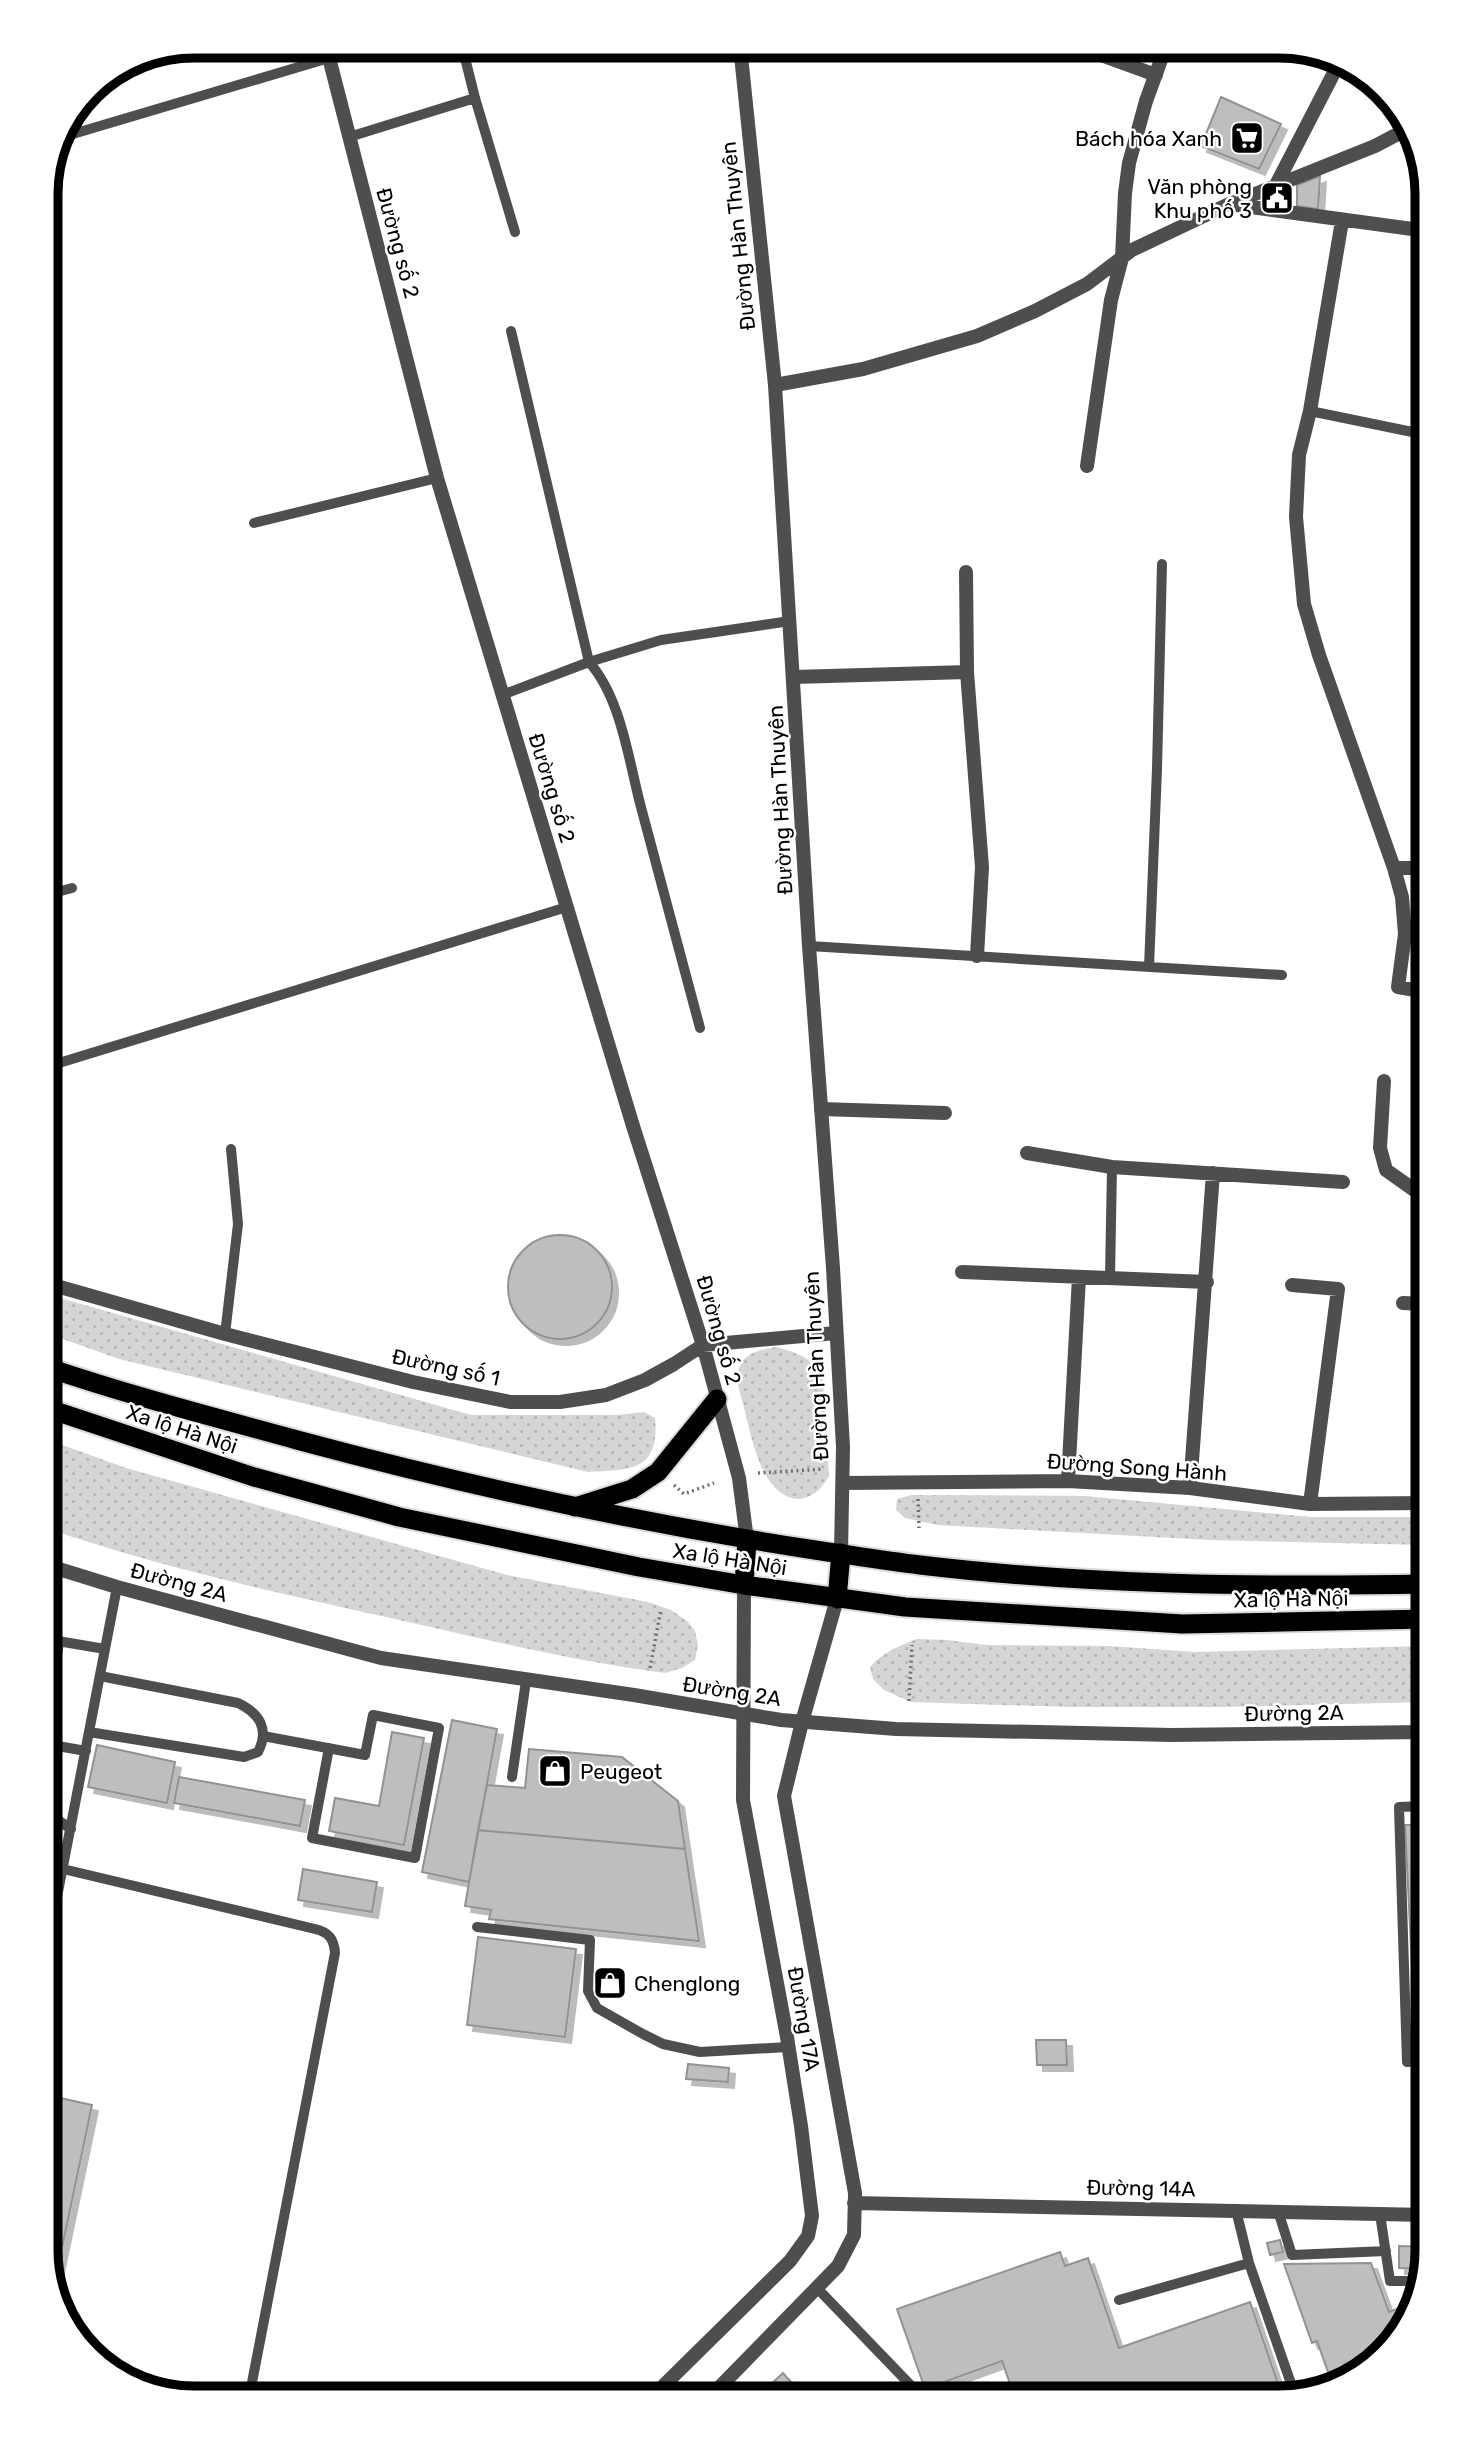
<svg xmlns="http://www.w3.org/2000/svg" width="1473" height="2444" viewBox="0 0 1473 2444" font-family="Rubik,sans-serif">
<style>
.grass{fill:url(#grass-dots)}
.building{fill:#bebebe;stroke:#929292;stroke-width:2;filter:url(#shadow)}
.lines{fill:none;stroke-linecap:round;stroke-linejoin:round}
.trunk-casing{stroke:#dbdbdb;stroke-width:23}
.path{stroke:#707070;stroke-width:3.5;stroke-dasharray:2 3.5;stroke-linecap:butt}
.service{stroke:#4e4e4e;stroke-width:10}
.minor{stroke:#4e4e4e;stroke-width:14}
.tertiary{stroke:#4e4e4e;stroke-width:14}
.trunk{stroke:#000;stroke-width:19}
.labels{text-anchor:middle;dominant-baseline:central;stroke-width:5;stroke-linejoin:round;paint-order:stroke}
.poi-label{font-size:21px;fill:#000;stroke:#fff;text-anchor:end}
.street-label{font-size:21px;fill:#000;stroke:#fff}
.rim{fill:none;stroke:#000;stroke-width:9}
</style>
<defs>
<pattern id="grass-dots" width="8" height="8" patternUnits="userSpaceOnUse" patternTransform="scale(1.75)"><rect width="8" height="8" fill="#d5d5d5"/><path d="M2 2h.1M6 6h.1" fill="none" stroke="#b5b5b5" stroke-width="1.8" stroke-linecap="round"/></pattern>
<filter id="shadow"><feDropShadow dx="6" dy="6" stdDeviation="0" flood-color="#0004"/></filter>
</defs>
<rect width="100%" height="100%" fill="#fff"/>
<path class="grass" d="M46,1294L471,1415H617L644,1412L655,1418C660,1471 631,1470 588,1472L119,1359L46,1333Z
M776,1347C798,1353 815,1358 823,1381L829,1476C810,1510 781,1504 764,1472C753,1451 749,1426 743,1404C741,1396 737,1385 737,1377C737,1373 740,1366 742,1362C750,1351 764,1349 776,1347Z
M46,1439L126,1468L507,1575L648,1602L671,1610L687,1621L695,1631L698,1645L695,1660L682,1668L665,1673C574,1661 484,1639 395,1619C278,1593 159,1567 46,1528Z
M912,1495L1085,1496L1311,1517H1427V1545L1210,1540L938,1525L905,1518L896,1510L897,1499Z
M917,1639L947,1640L986,1645L1109,1646L1195,1652L1427,1646V1702L1224,1707H1069L911,1702L884,1690L873,1679L870,1667C883,1652 899,1646 917,1639Z"/>
<path class="building" d="M1221,97L1281,124L1259,169L1201,146Z
M1320,176L1318,209L1297,206V185Z
M508 1287a52 52 0 1 1 104 0a52 52 0 1 1-104 0Z
M452,1720L497,1729L469,1882L422,1872Z
M392,1732L424,1738L404,1845L329,1831L335,1798L379,1806Z
M97,1745L175,1762L167,1803L88,1787Z
M529,1749L622,1757L678,1801L685,1849L478,1830L487,1785L525,1788Z
M179,1777L305,1800L300,1826L174,1803Z
M1405,1825H1427V2049L1416,2050Z
M478,1830L685,1849L699,1941L489,1919L491,1910L465,1906Z
M303,1869L377,1882L372,1912L298,1900Z
M478,1937L576,1949L565,2037L467,2025Z
M1036,2040H1066L1067,2065H1037Z
M688,2064L729,2068L728,2082L686,2079Z
M51,2096L92,2105L54,2286L46,2250V2121Z
M1280,2240L1283,2252L1270,2255L1267,2243Z
M1399,2246L1427,2247L1422,2269L1399,2268Z
M1060,2252L1065,2266L1088,2258L1119,2348L1250,2302L1283,2398H1015L1002,2361L925,2389L897,2309Z
M1371,2263L1389,2312L1412,2303L1403,2332L1345,2383L1333,2386L1317,2341L1312,2343L1284,2264Z
M783,2373L795,2387L783,2398H756Z
M847,2384L863,2398H834Z"/>
<g class="lines">
<defs>
<path id="trunk" d="M46,1367C128,1395 213,1417 297,1440C468,1486 639,1523 815,1550C850,1555 885,1561 920,1565C1088,1585 1258,1587 1427,1584
M46,1408L254,1477L399,1517L639,1567L744,1585L905,1607L1182,1624L1427,1619
M575,1507L632,1489L658,1472L717,1399
M744,1585L747,1540
M837,1599L841,1553"/>
</defs>
<use href="#trunk" class="trunk-casing"/>
<path class="path" d="M758,1473L824,1469
M674,1485L684,1494L714,1483
M918,1499L919,1528
M650,1668L661,1609
M909,1701L912,1645"/>
<path class="service" d="M462,46L475,98L515,232
M349,137L475,98
M56,139L329,58
M511,331L589,662L661,640L790,621
M1310,411L1427,435
M254,523L437,478
M502,695L589,662C622,699 629,764 642,811C661,883 681,956 700,1028
M46,895L72,888
M809,946L1282,975
M1149,967L1157,769L1162,564
M46,1067L567,907
M1110,1278L1112,1167
M225,1334L238,1224L231,1149
M46,1639L105,1649
M89,1732L244,1757L258,1752C270,1729 259,1713 238,1703L100,1676
M46,1733L59,1641
M263,1736L365,1755L373,1715L439,1728L415,1858L312,1838L329,1748
M46,1744L86,1751
M512,1777L526,1681
M46,1812L71,1829
M63,1869L315,1929C328,1932 334,1938 335,1953L249,2398
M477,1927L590,1940L588,1991L597,2008L643,2034L663,2044L700,2052L788,2047
M46,1954L117,1587
M1427,2061L1407,2062L1399,1807L1427,1806
M1278,2211L1292,2255L1386,2251
M1380,2214L1390,2281H1418
M1249,2263L1295,2395
M817,2288L923,2398
M1119,2300L1249,2263L1236,2210"/>
<path class="minor" d="M326,46L437,478L633,1126L703,1345L739,1478L747,1540
M1076,46L1156,75
M1276,185L1339,63
M1230,204L1375,146L1411,127
M1342,221L1310,411L1299,455L1296,517L1304,604L1319,655L1394,868L1402,897L1405,934L1398,987L1427,992
M775,385L863,369L977,336L1035,311L1087,284L1132,250L1229,204L1427,231
M1087,466L1111,300L1122,258L1125,193L1129,163L1146,101L1166,46
M966,572L967,672
M794,677L967,672L982,867L977,956
M1394,868H1427
M1384,1081L1380,1148L1386,1170L1427,1199
M821,1109L945,1113
M1027,1153L1112,1167L1343,1182
M962,1272L1207,1282
M46,1283L225,1334L413,1382L510,1402H560L606,1395L645,1380L674,1364L703,1345L836,1333
M1292,1285L1338,1289L1310,1504
M1403,1303L1427,1304
M1068,1481L1079,1277
M843,1483L1068,1481L1190,1488L1310,1504L1427,1503
M1190,1488L1213,1173
M854,2203L1427,2215
M651,2398L790,2261L808,2236L812,2216L801,2126L787,2037L743,1800L744,1585
M709,2398L838,2266L854,2235L855,2193L784,1796L802,1722L837,1599"/>
<path class="tertiary" d="M740,46L775,385L809,946L833,1268L843,1447L841,1553
M46,1565L117,1587L381,1658L634,1695L781,1720L896,1729L1172,1735L1427,1732"/>
<use href="#trunk" class="trunk"/>
</g>
<defs>
<symbol id="supermarket-square" viewBox="-11 -11 22 22"><rect x="-9" y="-9" width="18" height="18" rx="4" fill="#000" stroke="#fff"/><path d="M-6-5.5h2.5l.6 2H6L4.5 2H-2.5L-4.4-4H-6ZM-1.5 3.2a1.3 1.3 0 1 0 .1 0ZM3 3.2a1.3 1.3 0 1 0 .1 0Z" fill="#fff"/></symbol>
<symbol id="civic-square" viewBox="-11 -11 22 22"><rect x="-9" y="-9" width="18" height="18" rx="4" fill="#000" stroke="#fff"/><path d="M-.6-6.5H3V-4.5H.6V-3L4-1V1h2V6H-6V1h2V-1L-.6-3ZM-1.2 2.5V6h2.4V2.5Z" fill="#fff"/></symbol>
<symbol id="shop-square" viewBox="-11 -11 22 22"><rect x="-9" y="-9" width="18" height="18" rx="4" fill="#000" stroke="#fff"/><path d="M-5-2.5h2.3a2.7 3.5 0 0 1 5.4 0H5L5.5 6h-11ZM-1.5-2.5h3a1.5 2.3 0 0 0-3 0Z" fill="#fff"/></symbol>
</defs>
<g fill-rule="evenodd">
<use href="#supermarket-square" x="1228" y="119" width="38" height="38"/>
<use href="#civic-square" x="1258" y="179" width="38" height="38"/>
<use href="#shop-square" x="536" y="1752" width="38" height="38"/>
<use href="#shop-square" x="591" y="1964" width="38" height="38"/>
</g>
<g class="labels">
<g class="poi-label">
<text x="1222" y="138">Bách hóa Xanh</text>
<text x="1252" y="186">Văn phòng<tspan x="1252" dy="24">Khu phố 3</tspan></text>
<text x="580" y="1771" text-anchor="start">Peugeot</text>
<text x="634" y="1983" text-anchor="start">Chenglong</text>
</g>
<g class="street-label">
<text transform="translate(738 236) rotate(-96)">Đường Hàn Thuyên</text>
<text transform="translate(398 243) rotate(75)">Đường số 2</text>
<text transform="translate(552 788) rotate(73)">Đường số 2</text>
<text transform="translate(780 800) rotate(-93)">Đường Hàn Thuyên</text>
<text transform="translate(719 1330) rotate(74)">Đường số 2</text>
<text transform="translate(816 1366) rotate(-93)">Đường Hàn Thuyên</text>
<text transform="translate(446 1367) rotate(12)">Đường số 1</text>
<text transform="translate(182 1429) rotate(18)">Xa lộ Hà Nội</text>
<text transform="translate(1137 1467) rotate(4)">Đường Song Hành</text>
<text transform="translate(730 1559) rotate(9)">Xa lộ Hà Nội</text>
<text transform="translate(179 1582) rotate(15)">Đường 2A</text>
<text transform="translate(1291 1599) rotate(-1)">Xa lộ Hà Nội</text>
<text transform="translate(732 1691) rotate(9)">Đường 2A</text>
<text transform="translate(1294 1713) rotate(-1)">Đường 2A</text>
<text transform="translate(804 2019) rotate(80)">Đường 17A</text>
<text transform="translate(1141 2188) rotate(1)">Đường 14A</text>
</g>
</g>
<path d="M0 0H1473V2444H0ZM194 58H1279A136 136 0 0 1 1415 194V2250A136 136 0 0 1 1279 2386H194A136 136 0 0 1 58 2250V194A136 136 0 0 1 194 58Z" fill="#fff" fill-rule="evenodd"/>
<path class="rim" d="M194 58H1279A136 136 0 0 1 1415 194V2250A136 136 0 0 1 1279 2386H194A136 136 0 0 1 58 2250V194A136 136 0 0 1 194 58Z"/>
</svg>
